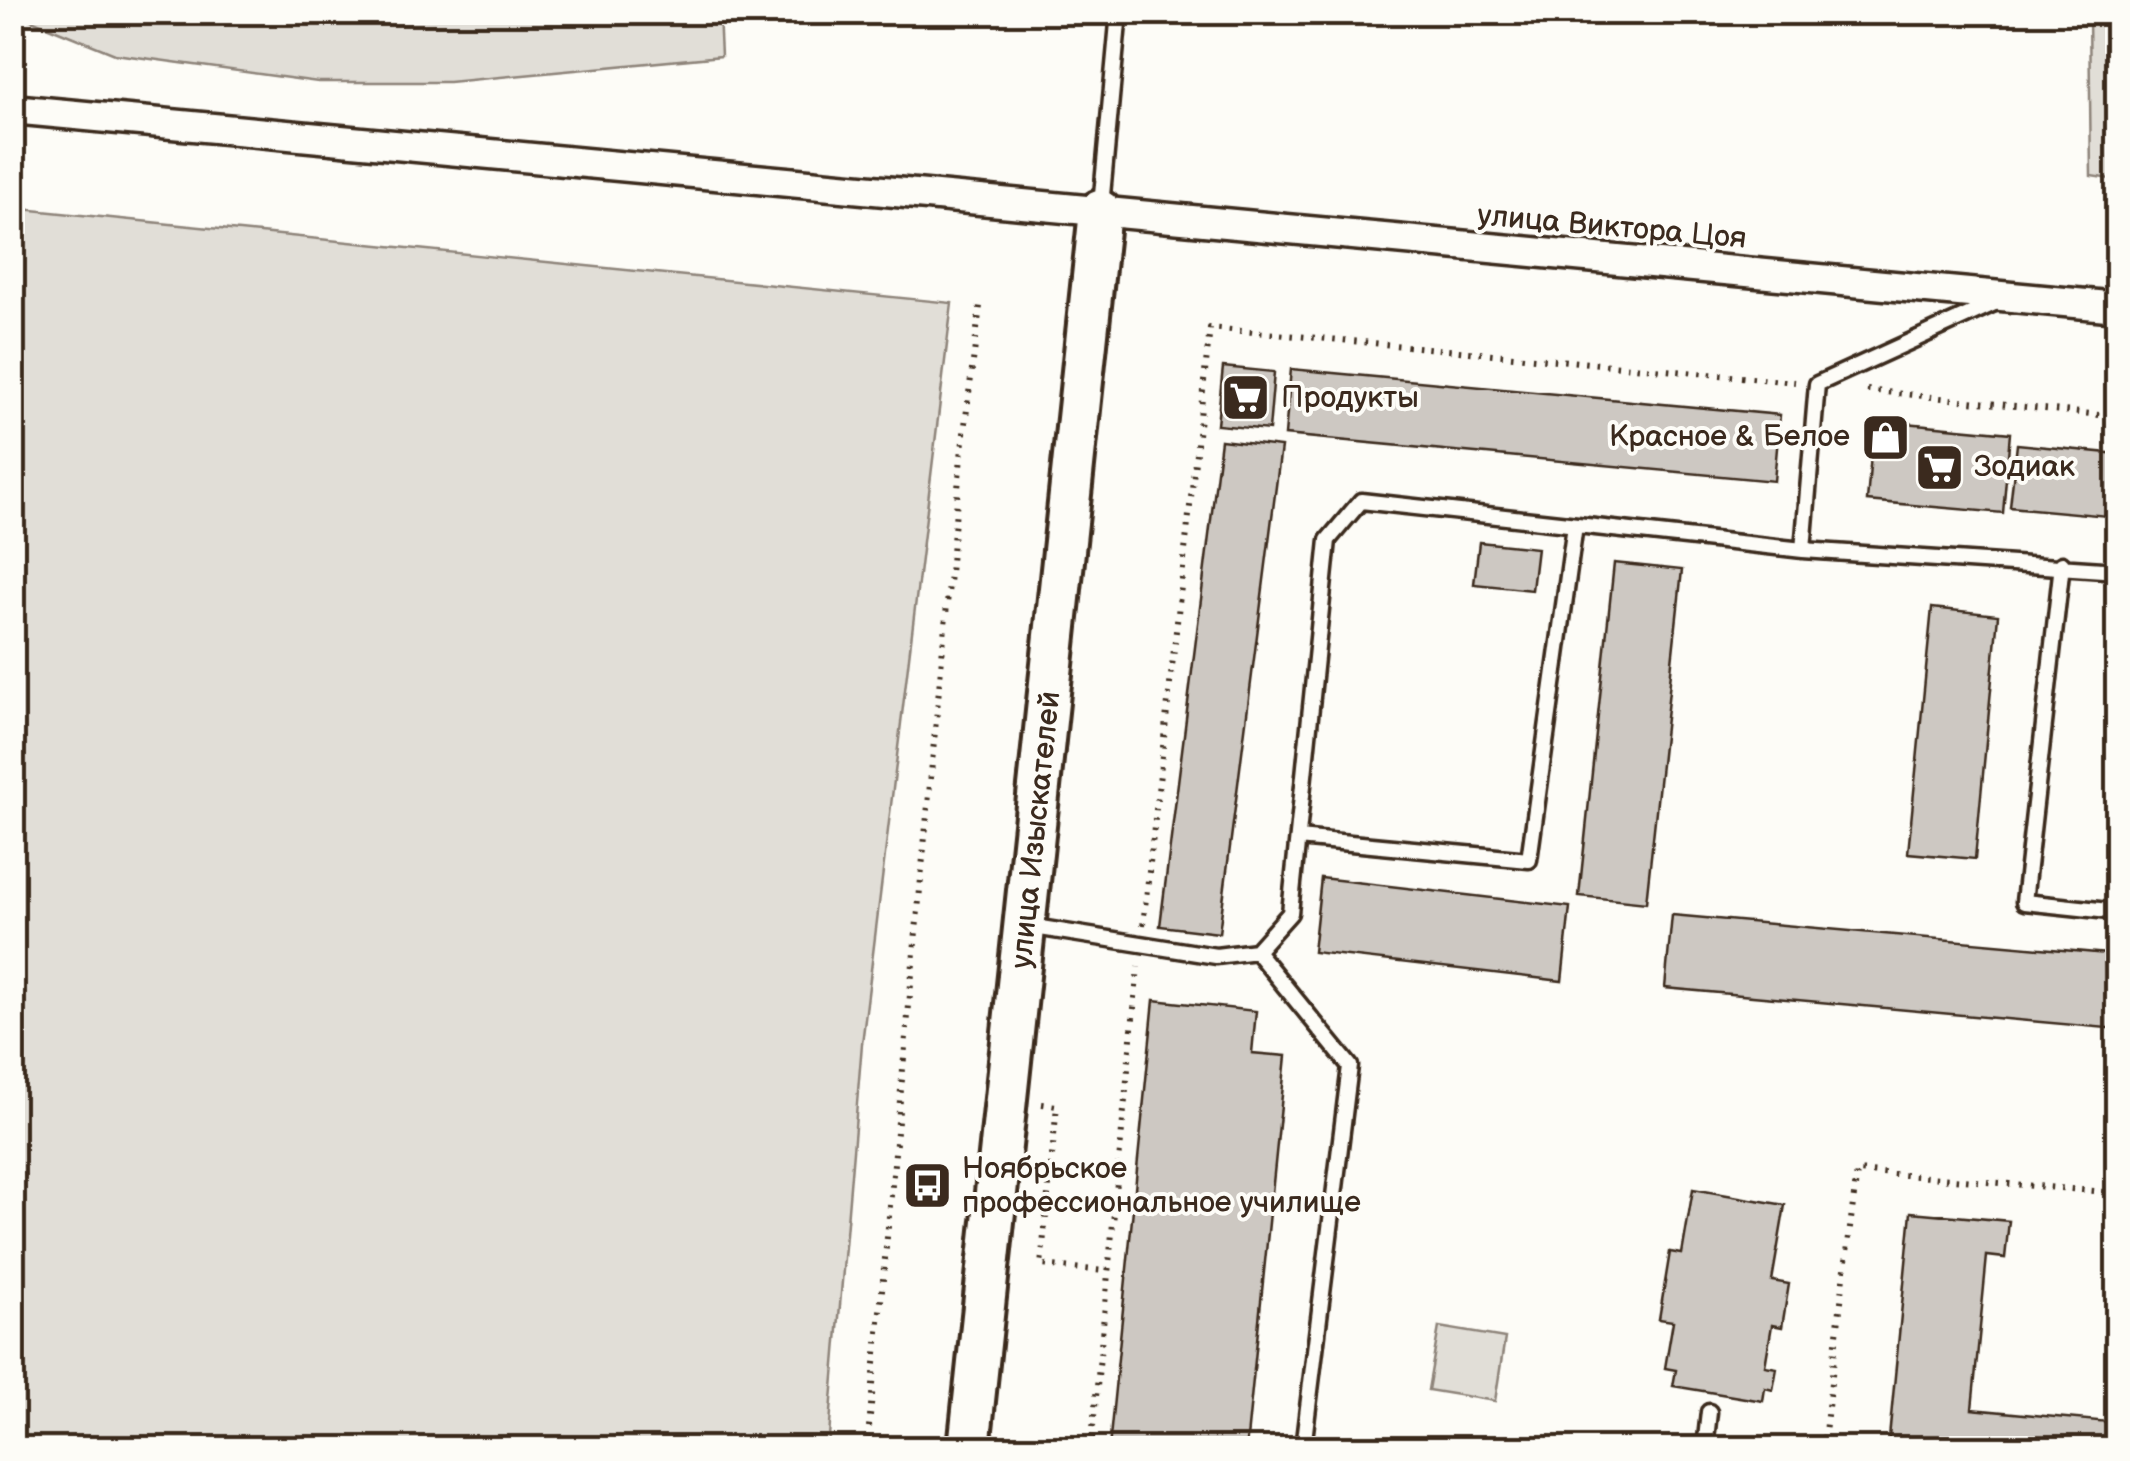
<svg xmlns="http://www.w3.org/2000/svg" width="2130" height="1461" viewBox="0 0 2130 1461" font-family="'Balsamiq Sans',sans-serif">
<style>
.green{fill:#e1ded7;stroke:#8e847a;stroke-width:2.5}
.building{fill:#cdc8c2;stroke:#3b2a1e;stroke-width:2.5}
.lines{fill:none;stroke-linecap:round;stroke-linejoin:round}
.lane-casing{stroke:#3b2a1e;stroke-width:21}
.street-casing{stroke:#3b2a1e;stroke-width:35}
.secondary-casing{stroke:#3b2a1e;stroke-width:48}
.path{stroke:#3b2a1e;stroke-width:6;stroke-dasharray:2.5 8;stroke-linecap:butt}
.lane{stroke:#fdfcf7;stroke-width:14}
.street{stroke:#fdfcf7;stroke-width:28}
.secondary{stroke:#fdfcf7;stroke-width:40}
.labels{text-anchor:middle;dominant-baseline:central;stroke-width:8;stroke-linejoin:round;paint-order:stroke}
.street-label{font-size:30px;fill:#3b2a1e;stroke:#fdfcf7}
.poi-label{font-size:30px;fill:#3b2a1e;stroke:#fdfcf7;text-anchor:start}
</style>
<rect width="100%" height="100%" fill="#fdfcf7"/>
<filter id="ink" filterUnits="userSpaceOnUse"><feTurbulence type="fractalNoise" baseFrequency=".01" numOctaves="2"/><feDisplacementMap in="SourceGraphic" scale="20" xChannelSelector="R" yChannelSelector="G"/><feConvolveMatrix kernelMatrix="1 2 1 2 8 2 1 2 1" color-interpolation-filters="sRGB"/></filter>
<g filter="url(#ink)">
<path class="green" d="M14,13H719L721,56L449,82H318L115,54Z
M2089,13H2117V180L2091,176Z
M12,208L952,303L862,1044L828,1448H13Z
M1439,1327L1505,1338L1495,1401L1428,1390Z"/>
<path class="building" d="M1223,367L1274,372L1269,430L1217,425Z
M1291,369L1780,415L1774,481L1285,435Z
M1874,420L2010,433L2003,513L1867,501Z
M1221,440L1281,447L1219,933L1160,926Z
M2017,444L2118,454V517L2010,507Z
M1479,542L1537,548L1532,590L1474,584Z
M1614,563L1682,570L1646,903L1579,896Z
M1932,608L1998,615L1975,859L1908,853Z
M1321,878L1570,907L1562,981L1313,952Z
M1672,915L2118,955V1029L1665,988Z
M1154,1000L1256,1011L1252,1053L1286,1056L1246,1448H1109Z
M1693,1189L1785,1205L1772,1281L1789,1284L1782,1327L1772,1325L1765,1366L1777,1368L1773,1390L1765,1388L1763,1401L1673,1386L1676,1370L1665,1368L1673,1321L1659,1319L1670,1252L1682,1254Z
M1911,1212L2009,1221L2005,1258L1987,1256L1972,1409L2108,1422L2118,1327V1448H1888Z"/>
<g class="lines">
<defs>
<path id="lane" d="M1101,206L1119,12
M1803,550L2118,571
M2062,564L2024,902L2118,912
M1298,838L1529,860L1575,525
M1028,926L1216,956L1256,951L1290,913L1328,540L1361,501L1803,550L1817,384L1999,301
M1256,951L1350,1066L1303,1448
M1705,1448L1709,1412"/>
<path id="street" d="M12,109L2118,307"/>
<path id="secondary" d="M969,1448L1100,211"/>
</defs>
<use href="#lane" class="lane-casing"/>
<use href="#street" class="street-casing"/>
<use href="#secondary" class="secondary-casing"/>
<path class="path" d="M1867,390L2118,417
M1143,925L1210,328L1795,382
M1042,1104L1057,1106L1041,1265L1105,1271
M867,1448L961,457L980,306
M1091,1448L1138,967
M1823,1448L1857,1171L2118,1193"/>
<use href="#lane" class="lane"/>
<use href="#street" class="street"/>
<use href="#secondary" class="secondary"/>
</g>
</g>
<defs>
<symbol id="supermarket-square" viewBox="-11 -11 22 22"><rect x="-9" y="-9" width="18" height="18" rx="4" fill="#3b2a1e" stroke="#fdfcf7"/><path d="M-6-5.5h2.5l.6 2H6L4.5 2H-2.5L-4.4-4H-6ZM-1.5 3.2a1.3 1.3 0 1 0 .1 0ZM3 3.2a1.3 1.3 0 1 0 .1 0Z" fill="#fff"/></symbol>
<symbol id="shop-square" viewBox="-11 -11 22 22"><rect x="-9" y="-9" width="18" height="18" rx="4" fill="#3b2a1e" stroke="#fdfcf7"/><path d="M-5-2.5h2.3a2.7 3.5 0 0 1 5.4 0H5L5.5 6h-11ZM-1.5-2.5h3a1.5 2.3 0 0 0-3 0Z" fill="#fff"/></symbol>
<symbol id="bus-square" viewBox="-11 -11 22 22"><rect x="-9" y="-9" width="18" height="18" rx="4" fill="#3b2a1e" stroke="#fdfcf7"/><path d="M-5-6H5V4H4V6H2V4H-2V6H-4V4H-5ZM-3.5-4V0h7V-4ZM-3.5 1.2v1.5H-2V1.2ZM2 1.2v1.5H3.5V1.2Z" fill="#fff"/></symbol>
</defs>
<g fill-rule="evenodd">
<use href="#supermarket-square" x="1218" y="370" width="55" height="55"/>
<use href="#shop-square" x="1858" y="410" width="55" height="55"/>
<use href="#supermarket-square" x="1912" y="440" width="55" height="55"/>
<use href="#bus-square" x="900" y="1158" width="55" height="55"/>
</g>
<g class="labels">
<g class="street-label">
<text transform="translate(1612 227) rotate(5)">улица Виктора Цоя</text>
<text transform="translate(1036 830) rotate(-84)">улица Изыскателей</text>
</g>
<g class="poi-label">
<text x="1281" y="398">Продукты</text>
<text x="1850" y="437" text-anchor="end">Красное &amp; Белое</text>
<text x="1974" y="467">Зодиак</text>
<text x="962" y="1169">Ноябрьское<tspan x="962" dy="34">профессиональное училище</tspan></text>
</g>
</g>
<rect width="2130" height="1461" fill="none" stroke="#fdfcf7" stroke-width="50"/>
<rect x="25" y="25" width="2080" height="1411" fill="none" stroke="#3b2a1e" stroke-width="4" filter="url(#ink)"/>
</svg>
